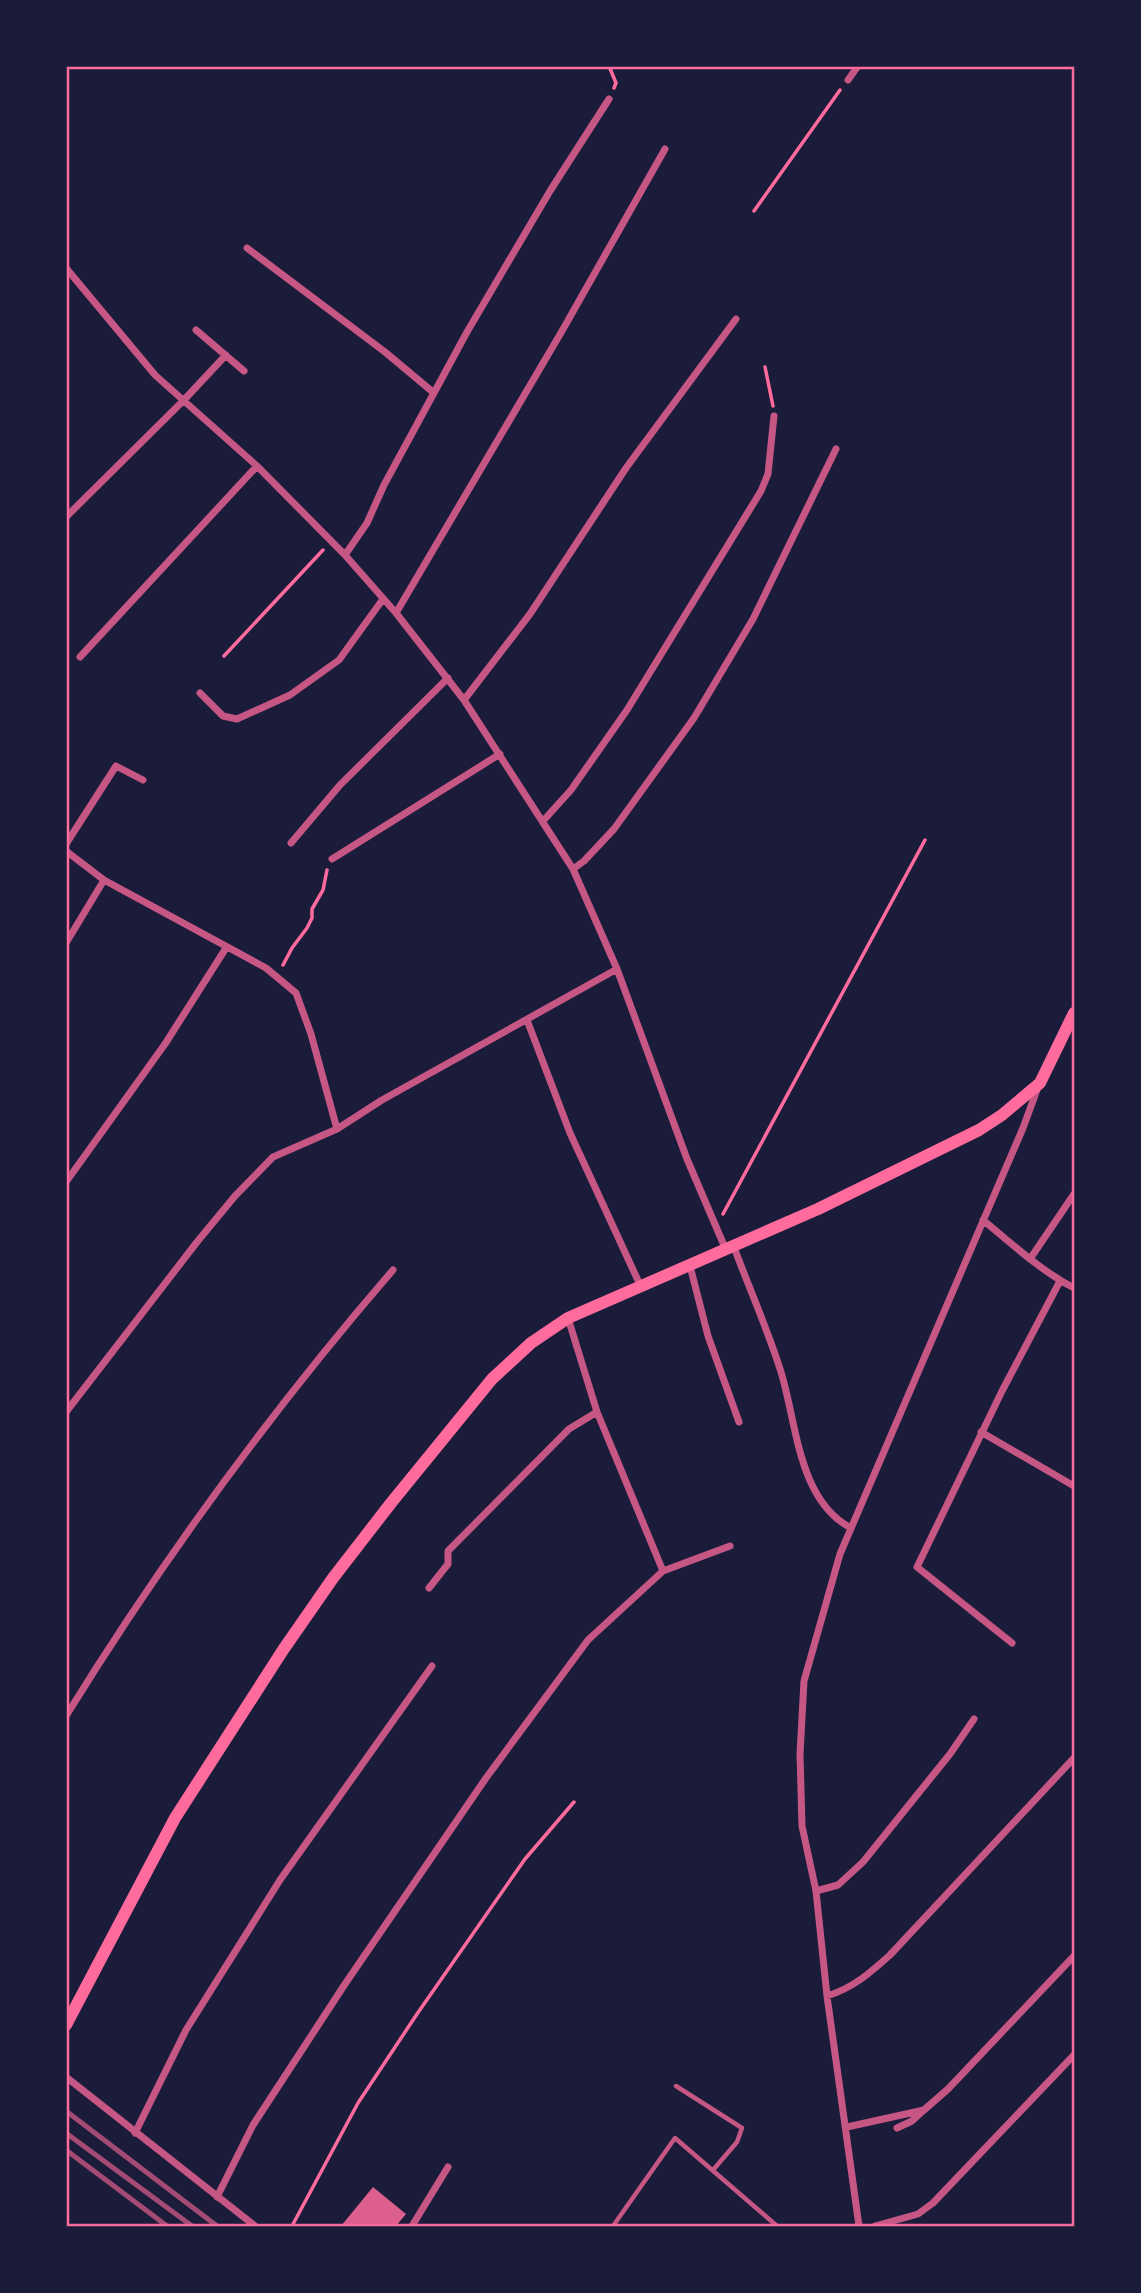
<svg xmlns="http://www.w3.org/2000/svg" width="1141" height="2293" viewBox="0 0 1141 2293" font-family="Montserrat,sans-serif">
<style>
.building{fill:#dd5f8e}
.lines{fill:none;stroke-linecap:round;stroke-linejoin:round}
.path{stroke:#ff6b9d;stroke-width:3.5}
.service{stroke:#c65784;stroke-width:4.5}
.minor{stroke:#c65784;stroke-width:7}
.secondary{stroke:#ff6b9d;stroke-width:12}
.rail{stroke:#a44b75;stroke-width:5}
.neatline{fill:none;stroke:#ff6b9d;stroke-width:2.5}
</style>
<rect width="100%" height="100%" fill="#1b1b3a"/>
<path class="building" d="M373,2187L406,2214L396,2226H341Z"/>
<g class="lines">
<path class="path" d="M609,66L616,83L614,88
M754,211L840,90
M765,367L773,406
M224,656L323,550
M283,965L292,948L307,928L312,918V909L323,890L327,870
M723,1214L925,840
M292,2226L358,2103L417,2014L525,1859L574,1802"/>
<path class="service" d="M676,2086L742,2128L737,2142L713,2170
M613,2226L675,2138L777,2226"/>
<path class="minor" d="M848,80L858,66
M247,248L385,352L434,393
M66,268L155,375L257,466L345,555L396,613L464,700L573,869L617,969L687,1159L726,1250
M196,330L244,371
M66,517L183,401L226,355
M345,555L367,523L384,485L467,332L550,191L609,99
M396,613L562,331L665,149
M80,657L257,466
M200,693L223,716L237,719L290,695L339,660L383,599
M464,700L530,614L626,468L736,319
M543,821L571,790L627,710L761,491L768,474L774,416
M291,843L340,785L448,678
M66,844L116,766L143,780
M66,851L104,880L266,968L296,993L311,1034L337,1129
M332,859L500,754
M573,869L584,861L614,829L694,718L753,619L836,449
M66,943L104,880
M527,1020L570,1133L641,1287
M66,1182L165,1044L226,948
M983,1220C1012,1244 1041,1271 1074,1288
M734,1247C749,1288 768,1330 781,1372C797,1424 798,1500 851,1528
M1030,1259L1074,1194
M690,1266L708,1336L739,1422
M568,1318L597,1412L663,1571
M66,1412L197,1242L235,1196L273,1157L337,1129L382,1100L617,969
M981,1432L1074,1486
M429,1588L448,1564V1551L569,1429L597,1412
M1012,1643L917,1567L1002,1391L1060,1281
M66,1716C163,1559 272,1410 393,1270
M816,1891L838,1885L863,1862L950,1754L974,1719
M827,1996C853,1988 870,1973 890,1955L1074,1758
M66,2077L255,2226
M847,2127L924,2110L948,2089L1074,1956
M897,2128L912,2121L924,2110
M135,2133L186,2030L280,1880L432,1666
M217,2197L253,2125L345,1984L486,1778L588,1640L663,1571L730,1546
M412,2226L448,2167
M859,2226L827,1996L816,1891L802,1826L800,1754L804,1681L840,1554L1023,1128L1038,1087
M875,2226L918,2214L933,2203L1074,2055"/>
<path class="secondary" d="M66,2025L175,1818L283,1650L333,1578L391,1503L492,1379L531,1343L568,1318L818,1209L979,1130L1002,1115L1040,1083L1074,1013"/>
<path class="rail" d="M66,2111L217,2226
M66,2133L192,2226
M66,2150L167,2226"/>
</g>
<rect width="1141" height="2293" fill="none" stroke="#1b1b3a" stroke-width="136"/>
<rect x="68" y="68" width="1005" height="2157" class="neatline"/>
</svg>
